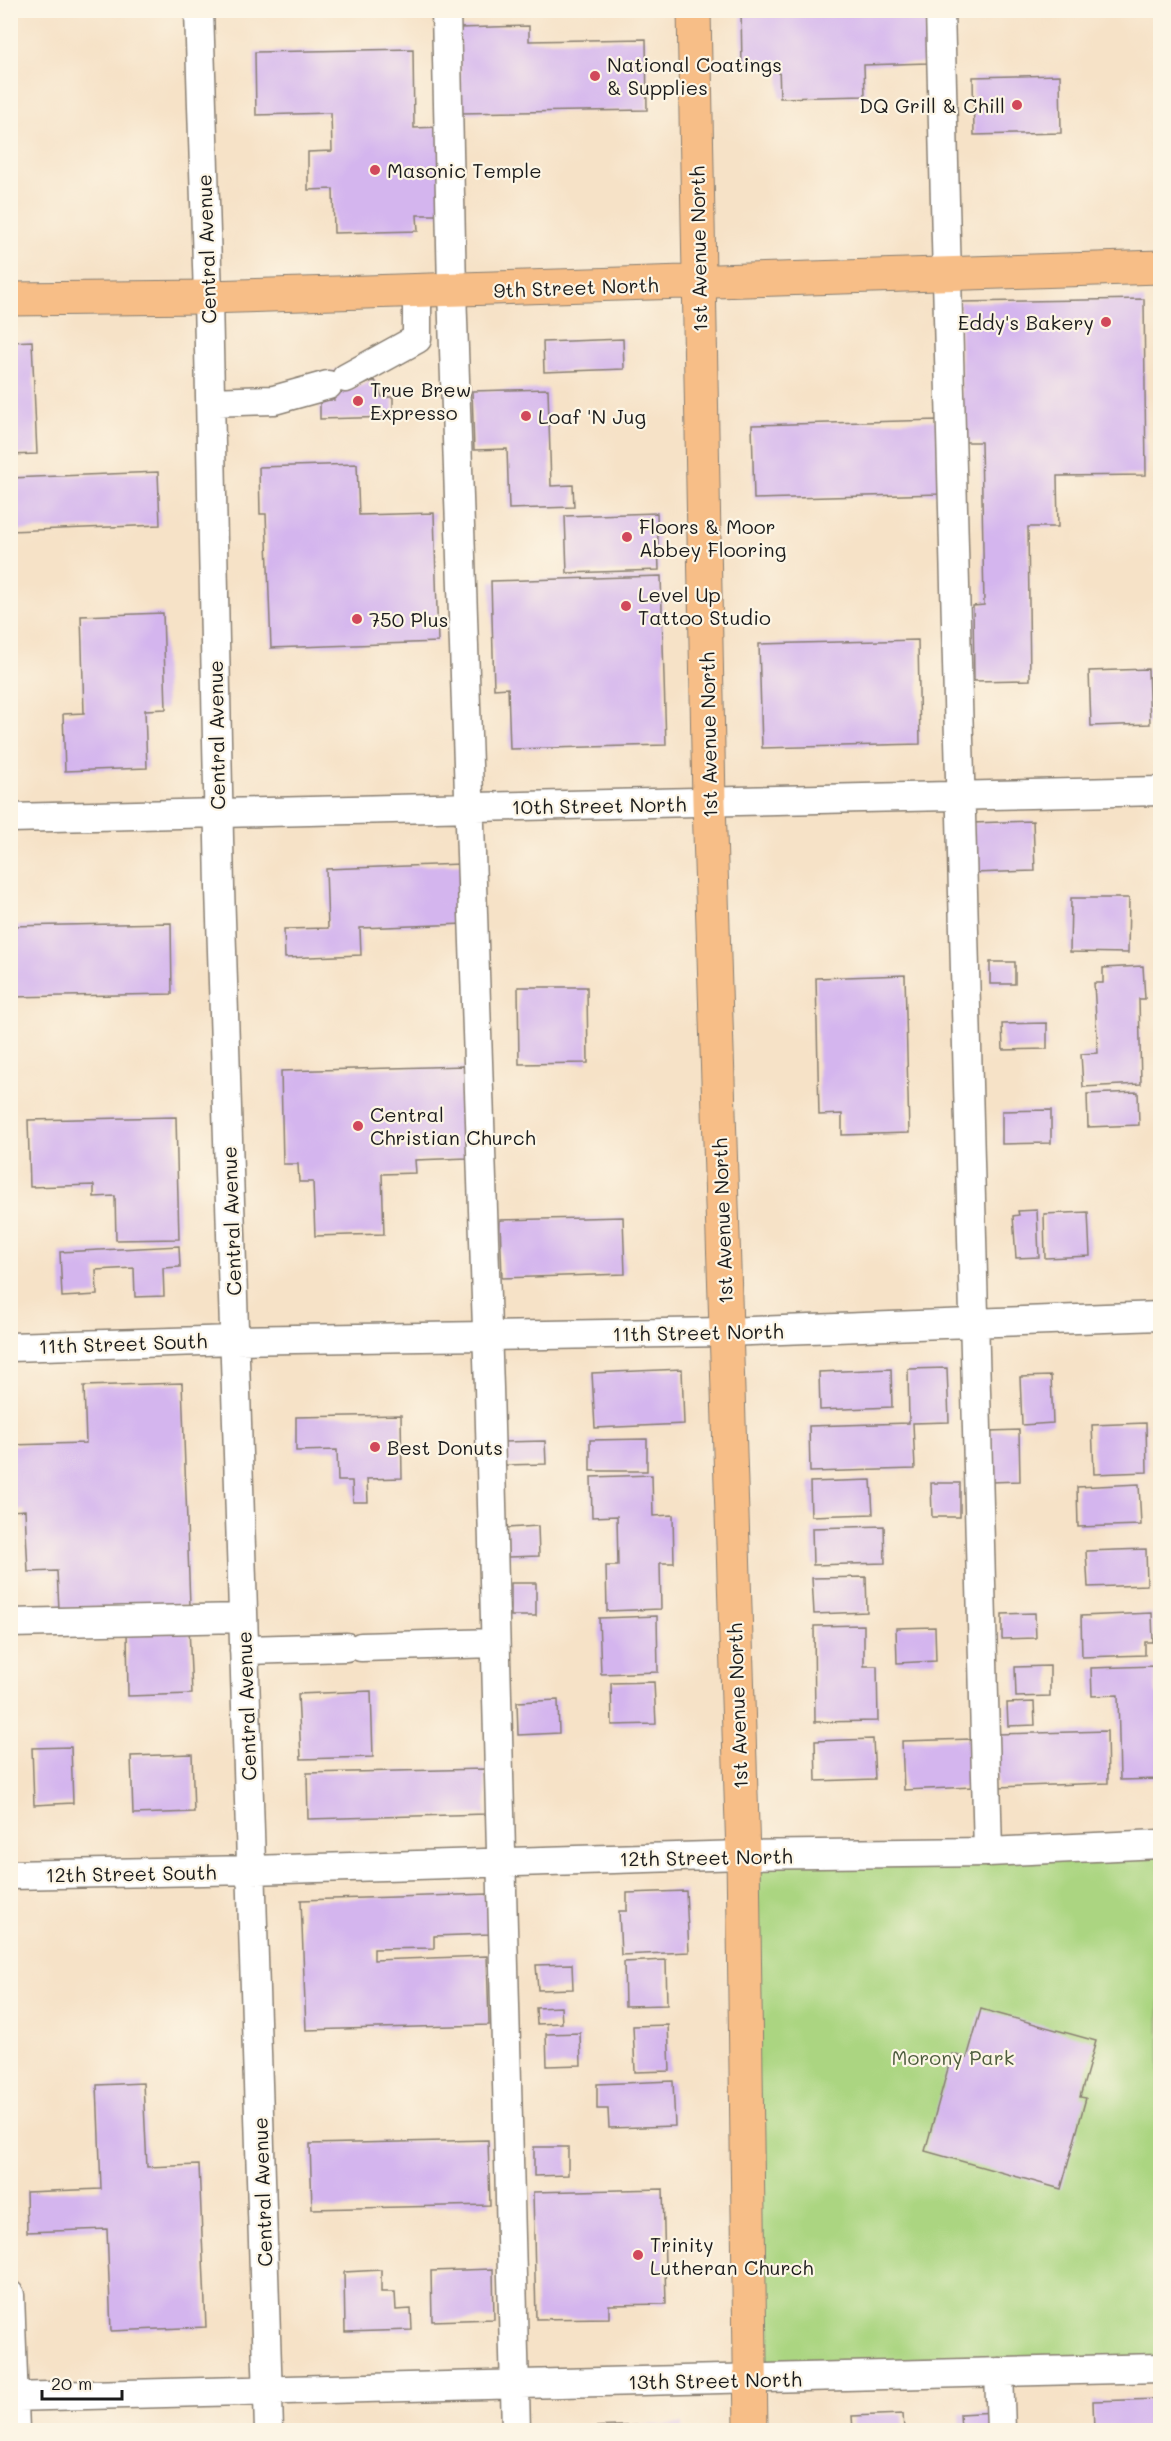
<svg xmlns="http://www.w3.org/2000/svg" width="1171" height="2441" viewBox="0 0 1171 2441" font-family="Mali,sans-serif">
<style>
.green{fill:#abd581;stroke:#64784e;stroke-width:1.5}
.building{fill:#d4b5ee}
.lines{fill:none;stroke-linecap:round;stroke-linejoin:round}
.minor-casing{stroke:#897f72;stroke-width:31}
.major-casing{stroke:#897f72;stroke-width:35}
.minor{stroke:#fff;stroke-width:28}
.major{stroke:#f7be87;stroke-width:33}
.poi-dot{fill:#d1495b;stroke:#fcf5e5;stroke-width:2}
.labels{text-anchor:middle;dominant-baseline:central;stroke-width:4.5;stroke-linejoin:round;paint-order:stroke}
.poi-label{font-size:20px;fill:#1c1c1c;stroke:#fcf5e5;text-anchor:start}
.street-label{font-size:20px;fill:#1c1c1c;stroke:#fcf5e5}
.park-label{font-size:20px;fill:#4e5d3f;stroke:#fcf5e5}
</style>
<rect width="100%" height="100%" fill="#fcf5e5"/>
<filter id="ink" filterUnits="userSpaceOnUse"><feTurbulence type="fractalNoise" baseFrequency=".0167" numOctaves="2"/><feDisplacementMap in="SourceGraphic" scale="12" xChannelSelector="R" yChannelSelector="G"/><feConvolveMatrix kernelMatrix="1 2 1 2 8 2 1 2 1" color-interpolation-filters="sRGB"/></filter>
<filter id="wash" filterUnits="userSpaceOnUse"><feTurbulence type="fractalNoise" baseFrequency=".008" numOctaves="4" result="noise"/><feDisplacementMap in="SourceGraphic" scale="24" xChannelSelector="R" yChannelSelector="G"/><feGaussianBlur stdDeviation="1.35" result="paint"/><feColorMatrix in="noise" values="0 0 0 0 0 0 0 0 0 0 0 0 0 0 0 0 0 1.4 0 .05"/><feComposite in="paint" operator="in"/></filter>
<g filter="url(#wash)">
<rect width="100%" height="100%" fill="#f6e2c7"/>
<path class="green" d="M1160,1842V2368L749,2379L743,1855Z"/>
<g id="blocks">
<path class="building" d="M741,10H926L928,63L864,65L865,96L780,98L779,65L742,66Z
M529,26V41L646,39L647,110L461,113L459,28Z
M413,49L414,128L440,127L442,215H417L418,231L334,233L333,189L308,190V152L332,151L331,113L256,115L255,52Z
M1060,75L1061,133L974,135L973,77Z
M1144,299L1146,475L1057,476L1058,527H1028L1030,680L974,681L973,606L984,605L981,442H962L960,302Z
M623,339L624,369L544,372L543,342Z
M32,341L37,454L10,455V342Z
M341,368L351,390L375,380L382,397H393V417L320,419V400H334L324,375Z
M548,389L551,486L573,485L574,507L509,509L507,449L474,450L472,391Z
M938,420L940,494L754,499L752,425Z
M357,464L359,515L434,513L438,642L271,648L266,514H260L259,467Z
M158,472L160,525L10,531V478Z
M657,513L659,570L567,573L565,516Z
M661,576L666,745L510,749L508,688L494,689L491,581Z
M163,613L166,709L145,710L147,768L65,771L63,714L84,713L81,616Z
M918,640L920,744L762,748L759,644Z
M1148,669L1150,724L1091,726L1089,671Z
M1033,821L1035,871L973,873L972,823Z
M461,864L464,924L360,928L361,955L285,958L284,929L328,928L326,869Z
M1071,898H1129L1128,953L1070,952Z
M171,923L172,994L10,997V926Z
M990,962H1015V984H990Z
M1143,966L1145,999H1139L1141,1084L1083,1087L1081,1054L1098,1053L1094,983H1103V968Z
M905,975L909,1133L842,1135V1114L819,1115L816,978Z
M518,987H587L588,1063L519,1064Z
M1047,1023V1049L1003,1050L1002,1024Z
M465,1066L468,1158L415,1160L416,1173L382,1174L384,1234L315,1236L313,1182H299L298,1164H283L281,1071Z
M1138,1092L1139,1125L1088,1127L1087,1094Z
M1051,1110V1143L1002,1144V1111Z
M176,1117L179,1239L116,1240L115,1196L94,1197V1185L30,1187L28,1120Z
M1037,1210L1039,1257L1016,1258L1013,1216L1019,1215L1018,1211Z
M1088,1212L1090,1256L1045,1258L1044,1214Z
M623,1217L625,1274L502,1278L500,1220Z
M179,1246L180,1267L163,1268L164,1296L135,1297L134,1268L96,1270L97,1295L62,1297L60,1252Z
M947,1368L949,1422L913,1423L915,1469L810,1472L809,1426L909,1423L908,1369Z
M682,1369L684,1424L595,1428L592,1373Z
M891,1369L892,1407L820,1410L819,1372Z
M1051,1376L1053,1423L1022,1425L1020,1377Z
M182,1383L190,1605L59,1609L57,1571L28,1572L25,1510L10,1511V1445L86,1443L84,1386Z
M401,1415L402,1478L367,1479L368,1502H353L352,1481H338L337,1450L296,1451V1417Z
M1146,1423L1147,1472L1094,1474L1092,1425Z
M1019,1430L1020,1481L991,1482L989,1431Z
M647,1439V1471H590V1440Z
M545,1441L546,1464L504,1465L503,1442Z
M652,1475L653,1516L673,1515L674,1563H660L661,1609L607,1611L606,1566H618L617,1516L592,1517L591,1477Z
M871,1480L873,1514L811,1516L810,1482Z
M931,1483H960V1517H932Z
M1139,1484L1141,1525L1078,1527L1077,1487Z
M538,1526L539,1556L508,1557L507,1528Z
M884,1526L885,1563L813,1565L812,1528Z
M1146,1549L1147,1585L1088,1587L1086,1551Z
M866,1577L867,1612L814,1614L812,1578Z
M511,1583H536V1616H511Z
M1035,1613L1036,1638L1002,1639V1614Z
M1152,1613L1153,1642H1145V1655L1082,1657L1081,1616Z
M657,1616L658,1672L601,1674L599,1618Z
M864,1625V1666H877L878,1721L815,1722L814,1626Z
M189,1627L192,1694L128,1696L127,1629Z
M935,1627L936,1661L897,1663L896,1628Z
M1050,1666V1696L1016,1697L1015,1667Z
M1155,1666L1156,1694H1160V1779L1120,1780L1118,1695L1092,1696L1091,1668Z
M654,1682L656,1724L612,1725L611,1683Z
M371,1691L373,1757L301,1759L298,1694Z
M558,1700L559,1733L518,1735L517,1702Z
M1034,1702L1035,1725L1008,1726L1007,1703Z
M1107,1731L1108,1783L998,1787L996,1734Z
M873,1739L875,1779L816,1781L815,1741Z
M972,1739L973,1787L904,1790L902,1741Z
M71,1747L73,1803L34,1805L32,1748Z
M192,1754L194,1812L133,1814L131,1756Z
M485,1769L486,1814L308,1819L307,1773Z
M686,1891L689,1952L621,1955L619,1911H627V1893Z
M489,1894L490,1934L434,1936V1948L374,1949V1960L487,1956L489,2025L306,2030L301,1900Z
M666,1960L667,2005L625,2006L624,1962Z
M572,1964L573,1989L538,1990L536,1965Z
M561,2007L562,2023L537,2024L536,2008Z
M981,2009L1096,2041L1080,2097L1086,2098L1061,2189L925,2151L952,2054L967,2058Z
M668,2025L670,2071L635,2072L633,2026Z
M580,2033L581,2065L547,2066L546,2034Z
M673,2081L675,2126L609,2128L608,2109H597V2084Z
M143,2083L147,2167L199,2165L206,2327L111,2331L107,2229L27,2232L26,2192L101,2189L97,2085Z
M488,2140L490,2205L312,2209L310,2144Z
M534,2147H568V2175L534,2176Z
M663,2189L666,2304L609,2305V2318L536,2319L533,2192Z
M493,2269L494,2319L432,2321L431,2271Z
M381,2270V2292H395L396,2310L411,2309L412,2330L345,2332L344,2272Z
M1160,2399V2430H1094L1093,2401Z
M995,2412L996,2430H961L960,2414Z
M903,2414L904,2430H853L852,2416Z
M683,2424V2430H588V2427Z"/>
</g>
</g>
<g filter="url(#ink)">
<use href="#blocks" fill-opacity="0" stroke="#897f72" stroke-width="1.5"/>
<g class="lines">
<defs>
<path id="minor" d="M199,10L208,297L220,888L269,2430
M446,10L452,290L489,1388L516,2430
M940,10L988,1852
M346,378L417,339V291
M210,402L274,400L328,385
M10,818L1160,791
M10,1347L235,1340L725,1332L1160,1316
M10,1623L243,1618
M361,1647L495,1643
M244,1650L346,1647
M10,1875L251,1870L743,1855L988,1852L1160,1844
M10,2295L15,2430
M999,2372L1001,2430
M10,2397L1160,2368"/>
<path id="major" d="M694,10L709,802L743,1855L751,2430
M10,299L208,297L1160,267"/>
</defs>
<use href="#minor" class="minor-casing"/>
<use href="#major" class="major-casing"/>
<use href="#minor" class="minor"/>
<use href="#major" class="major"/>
</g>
</g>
<g class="poi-dot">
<circle cx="595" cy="76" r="6"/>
<circle cx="1017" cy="105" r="6"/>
<circle cx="375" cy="170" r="6"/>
<circle cx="1106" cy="322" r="6"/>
<circle cx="358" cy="401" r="6"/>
<circle cx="526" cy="416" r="6"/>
<circle cx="627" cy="537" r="6"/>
<circle cx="626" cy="606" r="6"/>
<circle cx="357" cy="619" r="6"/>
<circle cx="358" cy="1126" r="6"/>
<circle cx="375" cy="1447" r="6"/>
<circle cx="638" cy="2255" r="6"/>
</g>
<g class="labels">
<g class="poi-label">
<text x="607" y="64">National Coatings<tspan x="607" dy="23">&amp; Supplies</tspan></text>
<text x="1005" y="105" text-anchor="end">DQ Grill &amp; Chill</text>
<text x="387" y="170">Masonic Temple</text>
<text x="1094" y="322" text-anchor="end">Eddy's Bakery</text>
<text x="370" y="389">True Brew<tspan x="370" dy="23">Expresso</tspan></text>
<text x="538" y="416">Loaf 'N Jug</text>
<text x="639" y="526">Floors &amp; Moor<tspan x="639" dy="23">Abbey Flooring</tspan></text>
<text x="638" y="594">Level Up<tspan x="638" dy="23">Tattoo Studio</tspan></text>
<text x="369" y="619">750 Plus</text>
<text x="370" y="1114">Central<tspan x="370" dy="23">Christian Church</tspan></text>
<text x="387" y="1447">Best Donuts</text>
<text x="650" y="2244">Trinity<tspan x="650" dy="23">Lutheran Church</tspan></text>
</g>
<g class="street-label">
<text transform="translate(206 249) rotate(-92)">Central Avenue</text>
<text transform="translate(698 249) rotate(-91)">1st Avenue North</text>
<text transform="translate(576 287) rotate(-2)">9th Street North</text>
<text transform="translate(216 735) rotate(-91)">Central Avenue</text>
<text transform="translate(708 735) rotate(-91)">1st Avenue North</text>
<text transform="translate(599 805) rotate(-1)">10th Street North</text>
<text transform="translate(231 1221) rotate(-92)">Central Avenue</text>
<text transform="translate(722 1221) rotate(-92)">1st Avenue North</text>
<text transform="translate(698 1332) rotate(-1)">11th Street North</text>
<text transform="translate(123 1343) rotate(-2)">11th Street South</text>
<text transform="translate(246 1706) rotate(-92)">Central Avenue</text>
<text transform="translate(737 1706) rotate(-92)">1st Avenue North</text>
<text transform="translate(706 1857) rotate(-1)">12th Street North</text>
<text transform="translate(131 1873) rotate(-1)">12th Street South</text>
<text transform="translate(262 2192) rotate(-92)">Central Avenue</text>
<text transform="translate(715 2380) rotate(-1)">13th Street North</text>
</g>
<g class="park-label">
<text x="953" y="2057">Morony Park</text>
</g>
</g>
<rect width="1171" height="2441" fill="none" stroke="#fcf5e5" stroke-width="36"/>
<path d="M42 2390v9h80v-9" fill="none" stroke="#1c1c1c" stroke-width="3"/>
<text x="51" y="2390" font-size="18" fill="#1c1c1c" stroke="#fcf5e5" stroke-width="4.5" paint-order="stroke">20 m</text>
</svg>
